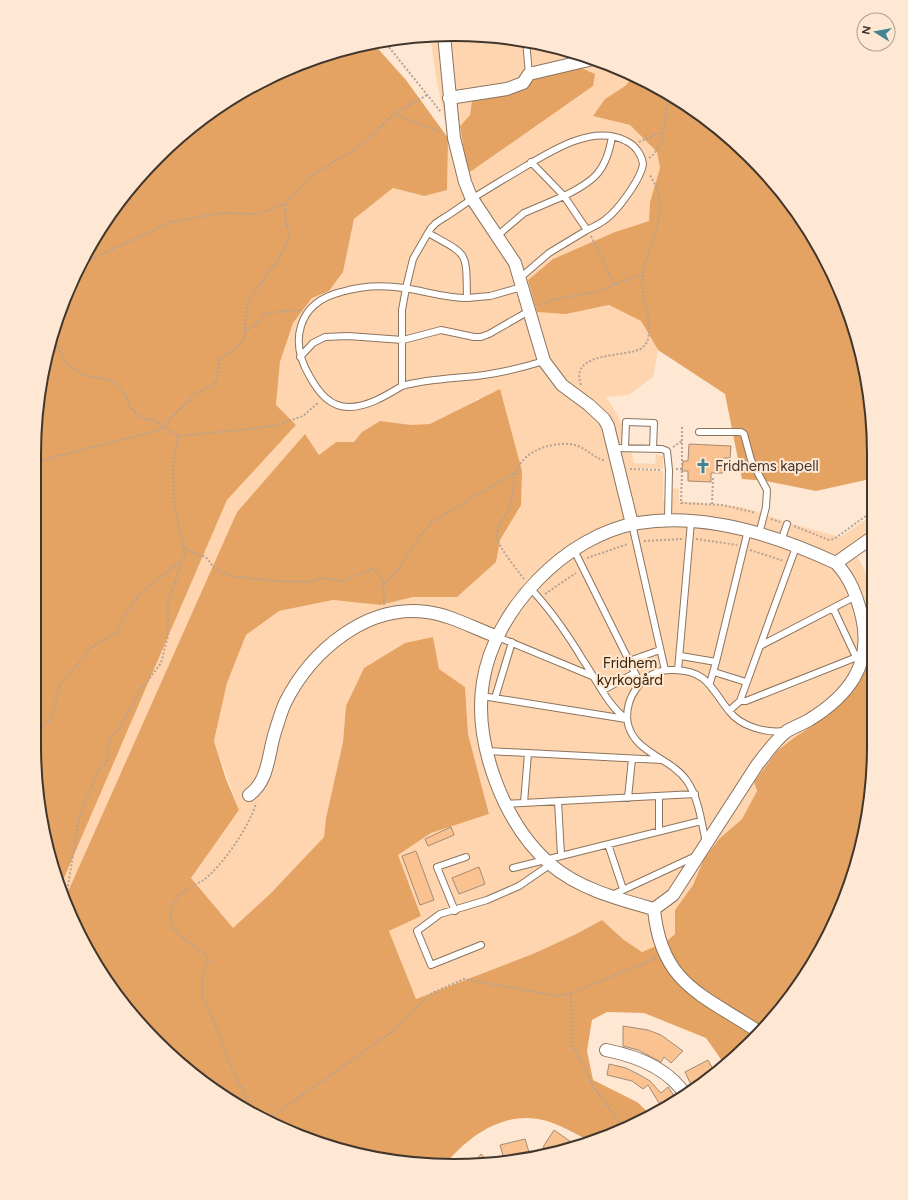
<svg xmlns="http://www.w3.org/2000/svg" width="908" height="1200" viewBox="0 0 908 1200" font-family="Figtree,sans-serif">
<style>
.green{fill:#ffd5b0;fill-rule:evenodd}
.forest{fill:#e5a363}
.building{fill:#f9c290;stroke:#a48b74}
.lines{fill:none;stroke-linecap:round;stroke-linejoin:round}
.lane-casing{stroke:#8c745e;stroke-width:8}
.street-casing{stroke:#8c745e;stroke-width:14}
.path{stroke:#b5a393;stroke-width:2;stroke-dasharray:2 2;stroke-linecap:butt}
.lane{stroke:#fff;stroke-width:6}
.street{stroke:#fff;stroke-width:12}
.labels{text-anchor:middle;dominant-baseline:central;stroke-width:4;stroke-linejoin:round;paint-order:stroke}
.poi-label{font-size:15px;fill:#41362c;stroke:#fee8d4;text-anchor:start}
.park-label{font-size:15px;fill:#3f2508;stroke:#fee8d4}
.rim{fill:none;stroke:#41362c;stroke-width:2}
</style>
<rect width="100%" height="100%" fill="#fee8d4"/>
<path class="green" d="M454,34L536,42L615,66L634,76L625,86L605,99L593,116L630,125L657,152L660,168L650,202L649,221L615,232L553,259L528,280L566,314L609,305L641,321L658,350L653,377L629,395L606,397C621,419 628,436 634,463L655,464L656,454L663,456V469L635,468V470L663,471V500H671L672,488L679,489V501L743,507L793,524L840,537L870,517V531L848,547L860,561L870,581V654L867,666L852,691L817,723L795,737L777,751L754,782L757,791L742,819L719,839L704,859L693,885L675,910V934L667,941L642,952L624,940L602,920L576,934L535,953L416,999L389,931L421,916L398,855L431,833L489,814L468,734L465,687L438,669L433,637L364,668L346,706L343,742L326,818L324,837L271,893L233,929L191,878L239,810L214,741L227,683L246,635L279,611L333,600L380,605L413,597H457L479,398C467,406 443,421 430,424C396,433 384,405 354,442H336L319,455L305,434L237,512L66,896L61,885L227,500L296,425L276,406L280,362L293,323L312,298L329,291L343,272L354,219L393,188L423,196L448,138L436,77L430,36ZM513,93L470,172L465,157L460,126L470,115L472,101Z"/>
<path class="forest" d="M372,42L406,80L448,138L447,190L424,196L393,188L354,219L343,272L329,291L312,298L293,323L280,362L276,405L296,425L227,500L61,885L48,855L34,746L35,427L48,345L77,268L121,199L157,157L220,105L293,66Z
M579,67L595,74L593,86L470,172L465,157L460,126L470,115L472,101L513,93L532,80Z
M634,76L687,105L751,157L803,220L852,319L870,399V479L816,491L766,481L742,479L725,394L658,350L641,321L609,305L566,314L537,312L528,280L553,259L615,232L649,221L650,202L660,168L657,152L630,125L593,116L605,99L625,86Z
M500,389L522,471L521,505L500,540L496,562L457,597H413L380,605L333,600L279,611L246,635L227,683L214,741L226,779L239,810L191,878L233,928L271,893L324,837L326,818L343,742L346,706L364,668L405,643L433,637L439,669L465,687L468,734L489,814L431,833L398,855L421,916L389,931L416,999L535,953L576,934L602,920L624,940L642,952L667,941L675,934V910L693,885L704,859L719,839L742,819L757,791L754,782L777,751L795,737L817,723L852,691L860,680L870,654V801L852,881L818,956L751,1043L725,1065L706,1038L644,1013L607,1012L592,1020L587,1051L593,1080L637,1102L650,1114L588,1144L586,1139C574,1133 560,1125 547,1121C507,1109 471,1134 446,1163L372,1158L268,1123L177,1062L121,1002L90,956L66,896L237,512L305,434L319,455L336,442H354L362,432L380,421L411,425L430,424Z"/>
<path class="building" d="M689,444L731,446L730,458H723V473H711V482L688,481V471H682L683,461H688Z
M451,827L454,835L428,846L425,839Z
M416,851L434,900L420,905L402,856Z
M479,867L485,884L459,894L452,878Z
M623,1026L648,1030L661,1035L683,1051L671,1063L664,1057L661,1062L638,1050L623,1046Z
M708,1060L715,1073L692,1087L685,1072Z
M609,1064L626,1068L640,1075L650,1081L661,1093L668,1087L677,1100L662,1108L648,1085L643,1089L632,1081L607,1075Z
M554,1130L577,1146L550,1152L543,1147Z
M525,1139L529,1152L504,1159L500,1145Z
M481,1154L484,1157L492,1163L473,1165Z"/>
<g class="lines">
<defs>
<path id="lane" d="M526,41L529,74
M531,162L564,196C595,181 606,171 612,137
M428,233L413,259L406,288L402,310V386C387,395 368,407 349,407C330,407 319,393 310,377C289,342 297,303 341,292C361,286 384,285 404,288C425,291 445,298 467,298
M497,236L524,213L564,196L587,230C593,227 600,224 606,219C618,210 641,179 643,164C642,155 635,145 626,141C587,121 537,161 504,179C485,190 468,201 450,214C441,220 433,223 428,233C469,256 466,250 467,298L490,296L522,287
M520,278L549,253L587,230
M300,357L313,343L325,337L348,336L403,340L441,330L474,337H481L489,334L529,311
M402,386C424,380 444,379 466,377C493,375 518,369 544,361
M699,432H741L744,434L751,460L767,490L766,507L759,534
M615,448L662,449L667,451L669,470L668,520
M625,448L626,422L654,423L653,449
M632,524L665,670
M781,541L787,524
M574,550L640,683
M530,588C550,609 568,635 583,660C595,677 609,708 627,719
M833,608L856,657
M498,637L592,676
M760,646L856,596
M681,656L716,662
M629,661L660,650
M678,670L691,522
M714,672L746,682
M710,683L716,662L748,530
M603,690L635,673
M482,696L626,719
M495,698L512,642
M740,701L796,547
M729,711L740,701H746L862,655
M488,751L662,760
M659,796V831
M628,798L632,759
M558,801L561,855
M524,803L528,753
M505,804L695,794
M706,842C701,821 699,799 687,781C670,756 630,753 627,718C627,708 630,697 636,689C645,676 658,669 675,670C708,671 711,689 729,711C741,727 766,733 784,731
M608,844L623,889
M513,868L701,821
M610,896L696,856
M455,911L437,867L466,857
M481,945L431,965L417,931L440,914L487,900L519,886L551,864"/>
<path id="street" d="M444,35L454,138L465,182L471,197L515,263L544,361L562,385L589,405L604,419L608,426L632,524
M449,98L507,89L523,83L529,74L593,59
M836,563C851,579 857,597 862,617C873,665 848,696 809,720C802,724 794,727 787,731C775,740 766,754 757,765L673,895L654,909C618,899 579,889 550,864C504,824 473,743 483,682C494,610 566,535 638,523C705,512 776,535 836,563L870,539
M249,795C269,781 268,754 275,732C278,723 281,712 285,703C311,651 366,604 427,612C451,615 475,629 498,637
M654,909C661,985 704,995 759,1032
M606,1050C636,1056 669,1068 686,1096"/>
</defs>
<use href="#lane" class="lane-casing"/>
<use href="#street" class="street-casing"/>
<path class="path" d="M384,41L441,112
M394,114L427,95
M639,142L662,132
M649,158C667,146 665,114 668,94
M591,236L615,285
M77,269L93,258L171,222L221,213L257,214L286,204L311,176L360,146L394,114L442,133
M539,305C556,297 575,297 593,292C610,288 625,279 643,275
M245,331L253,327L266,313L301,310
M52,336L66,363L82,375L111,380L126,395L129,407L144,419L154,420L178,436L250,429L277,425L303,416L319,402
M581,385C568,350 628,358 642,348C658,336 642,299 642,283C644,243 676,213 649,174
M164,428L169,420L197,392L212,386L217,379L219,360L232,351L244,340L247,303L280,257L287,242L289,233L285,216L286,204
M673,447L682,441
M35,462L163,429
M630,469L662,470
M676,469H682L681,503L723,505L756,513
M682,469V426
M712,504L713,478
M771,519L780,522
M794,526L829,540L834,539L870,513
M696,539L737,545
M644,541L682,539
M185,547L193,553L206,557L215,569L231,576L276,581L309,582L320,578L343,581L372,569C386,576 384,592 384,605
M750,550L784,561
M587,558L628,544
M524,579C518,571 499,547 497,539C495,527 506,518 509,508C513,498 513,486 515,475C521,454 542,445 562,444C584,442 589,457 606,461
M384,584L398,570L419,537L433,521L516,472
M545,594L576,573
M34,736L52,717L60,685L92,647L118,631L125,615L140,593L182,560
M66,898L79,818L98,771L105,765L111,737L121,725L138,694L161,663L168,636V603L185,553L174,503L173,465L178,436
M571,993L572,1043L593,1086L620,1123L621,1128
M254,1113L236,1078L210,1012L202,997V979L209,959C200,947 177,938 171,924C168,917 174,901 179,896C185,888 194,886 202,881C221,868 250,826 256,803
M266,1121L394,1030L432,993L464,979L558,996L571,993L657,958"/>
<use href="#lane" class="lane"/>
<use href="#street" class="street"/>
</g>
<defs>
<symbol id="church-bare" viewBox="-9 -9 18 18"><path d="M-1.2-6h2.4v3.5h3.3v2.4h-3.3V6h-2.4V-.1h-3.3v-2.4h3.3Z" fill="#418593" stroke="#fee8d4" stroke-width="2.5" paint-order="stroke"/></symbol>
</defs>
<g fill-rule="evenodd">
<use href="#church-bare" x="692" y="455" width="22" height="22"/>
</g>
<g class="labels">
<g class="poi-label">
<text x="715" y="466">Fridhems kapell</text>
</g>
<g class="park-label">
<text x="630" y="663">Fridhem<tspan x="630" dy="17">kyrkogård</tspan></text>
</g>
</g>
<path d="M0 0H908V1200H0ZM454 41H454A413 413 0 0 1 867 454V746A413 413 0 0 1 454 1159H454A413 413 0 0 1 41 746V454A413 413 0 0 1 454 41Z" fill="#fee8d4" fill-rule="evenodd"/>
<path class="rim" d="M454 41H454A413 413 0 0 1 867 454V746A413 413 0 0 1 454 1159H454A413 413 0 0 1 41 746V454A413 413 0 0 1 454 41Z"/>
<g transform="translate(876 32) rotate(281)"><circle r="19" fill="#fee8d4" stroke="#b2a191"/>
<path d="M0-3L7 15L0 10L-7 15Z" fill="#418593"/>
<text y="-6" font-size="11" font-weight="bold" text-anchor="middle" fill="#41362c">N</text>
</g>
</svg>
